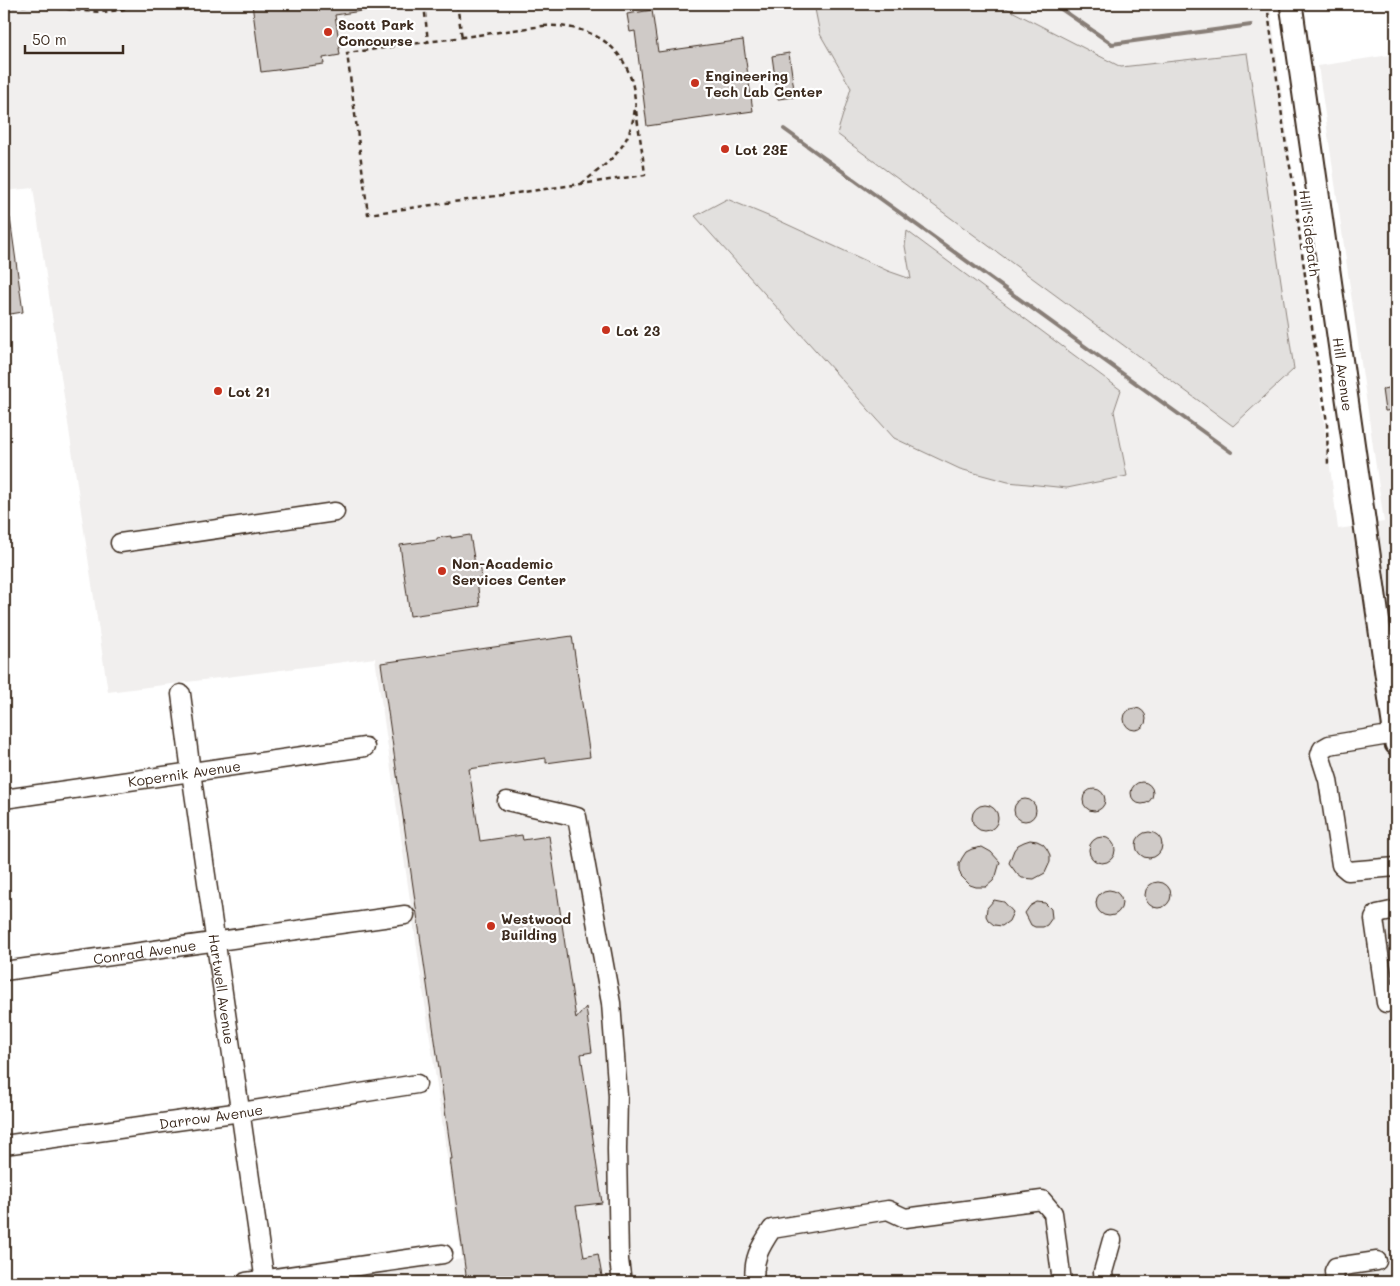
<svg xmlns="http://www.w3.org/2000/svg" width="1400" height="1286" viewBox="0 0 1400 1286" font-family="Mali,sans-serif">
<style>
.built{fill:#f1efee}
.green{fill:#e2e0de;stroke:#8e857e}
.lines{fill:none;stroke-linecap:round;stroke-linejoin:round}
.stream{stroke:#887e77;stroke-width:4}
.building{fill:#cfcac7;stroke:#3b2a1e}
.minor-casing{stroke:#3b2a1e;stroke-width:21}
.major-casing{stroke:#3b2a1e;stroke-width:25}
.path{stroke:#3b2a1e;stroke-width:2.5;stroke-dasharray:5 4;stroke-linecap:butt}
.minor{stroke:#fff;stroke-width:18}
.major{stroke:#fff;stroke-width:21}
.poi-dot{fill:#c8321e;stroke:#fff;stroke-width:2}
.labels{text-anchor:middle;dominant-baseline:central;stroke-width:4.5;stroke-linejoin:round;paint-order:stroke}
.poi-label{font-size:14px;font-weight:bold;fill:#3b2a1e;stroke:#fff;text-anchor:start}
.street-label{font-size:14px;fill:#3b2a1e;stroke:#fff}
</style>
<rect width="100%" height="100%" fill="#fff"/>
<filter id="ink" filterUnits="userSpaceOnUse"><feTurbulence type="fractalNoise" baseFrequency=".02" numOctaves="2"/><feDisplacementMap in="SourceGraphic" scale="10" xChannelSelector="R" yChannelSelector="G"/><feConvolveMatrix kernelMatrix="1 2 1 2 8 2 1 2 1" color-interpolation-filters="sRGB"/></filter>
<g filter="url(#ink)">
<path class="built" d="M4,4H1270L1338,529L1384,522L1318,66L1396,54V1282H311L462,1259L375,658L108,692L33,188L4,191Z"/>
<path class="green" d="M814,4H998L1121,67L1247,53L1294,369L1233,426L837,134L851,88L820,34Z
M727,199L780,221L888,271L911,279L905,246L907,231L1121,390L1114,411L1127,476L1067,488L1008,482L960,469L894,438L695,216Z"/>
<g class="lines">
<path class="stream" d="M1054,4L1112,44L1251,25
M784,129L1231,452"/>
</g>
<path class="building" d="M252,4H368V10L335,15L340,48H339L340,55L323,58L324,64L261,72Z
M652,10L658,52L743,40L753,111L647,126L635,31L630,32L627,14Z
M789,53L795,97L778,99L772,56Z
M4,218H10L23,312L4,315Z
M1396,387V410L1385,411L1382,389Z
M470,535L475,564H480L482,578L477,579L480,606L410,616L400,545L437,540V538L451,536V538Z
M572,636L590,757L546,763V758L469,769L480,841L522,835L523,840L549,836L576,1019L586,1007L592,1052L581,1054L602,1203L576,1206L584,1257L598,1254L603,1282H467L450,1159H452L381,663Z
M1124 719a11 11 0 1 1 22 0a11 11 0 1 1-22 0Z
M1131 793a11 11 0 1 1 22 0a11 11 0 1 1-22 0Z
M1083 800a11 11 0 1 1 22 0a11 11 0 1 1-22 0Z
M1014 810a11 11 0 1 1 22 0a11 11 0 1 1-22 0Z
M972 818a13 13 0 1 1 26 0a13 13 0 1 1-26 0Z
M1136 845a13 13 0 1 1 26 0a13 13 0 1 1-26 0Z
M1089 850a13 13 0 1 1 26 0a13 13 0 1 1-26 0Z
M1030,840L1037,841L1043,844L1047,849L1050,855V862L1045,873L1034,879L1022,878L1017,874L1009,863L1014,850L1018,845L1024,842Z
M982,847L991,852L1000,862L996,876L993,881L986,887H976L970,885L961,876L959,870V864L962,858L966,852L972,849Z
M1145 895a13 13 0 1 1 26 0a13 13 0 1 1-26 0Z
M1096 903a13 13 0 1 1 26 0a13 13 0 1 1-26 0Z
M994,900L1004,902L1013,912L1009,921L1002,926L994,925L988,920L986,916L987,908Z
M1037,902L1045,903L1051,909L1052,918L1047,925L1043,927H1035L1031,925L1025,913L1030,906Z"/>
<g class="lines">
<defs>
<g id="minor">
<path d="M120,543L335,512"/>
<path id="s1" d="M181,694L191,772L265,1282"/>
<path d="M1395,734L1329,745L1322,749L1320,755L1328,780L1341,865L1348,871L1396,867"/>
<path id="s2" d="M4,799L365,747"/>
<path d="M507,801L577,817L611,1003L618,1096L617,1149L619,1260L622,1282"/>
<path id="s3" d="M4,971L405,915"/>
<path d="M1386,1003L1374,919L1377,914L1396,910"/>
<path id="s4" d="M4,1145L241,1112L417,1084"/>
<path d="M246,1282L443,1254"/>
<path d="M755,1282C752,1260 760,1247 772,1229L888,1210L905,1218L1042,1200L1053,1213L1062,1282"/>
<path d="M1104,1282L1103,1272L1112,1240"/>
<path d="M1335,1282L1334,1271L1336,1267L1377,1261"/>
</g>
<g id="major">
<path id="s5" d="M1291,4L1396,744"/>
</g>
</defs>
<use href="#minor" class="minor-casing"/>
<use href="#major" class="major-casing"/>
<path class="path" d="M424,4L428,42
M457,4L462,38
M1267,4L1286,146L1295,192L1300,238L1313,334L1325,408L1327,424L1328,465
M4,8C15,6 27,4 38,5C71,8 106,19 137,4
M543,26C581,24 617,38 630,76C635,89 635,104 637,118C640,137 643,156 645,175L368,214L347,53Z
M581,184C610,161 630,149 635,108"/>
<use href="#minor" class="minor"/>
<use href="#major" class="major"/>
</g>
</g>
<g class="poi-dot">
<circle cx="328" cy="32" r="5"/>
<circle cx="695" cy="83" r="5"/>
<circle cx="725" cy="149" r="5"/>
<circle cx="606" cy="330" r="5"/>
<circle cx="218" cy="391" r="5"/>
<circle cx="442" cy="571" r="5"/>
<circle cx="491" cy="926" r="5"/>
</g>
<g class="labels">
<g class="poi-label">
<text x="338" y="24">Scott Park<tspan x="338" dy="16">Concourse</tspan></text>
<text x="705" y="75">Engineering<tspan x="705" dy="16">Tech Lab Center</tspan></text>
<text x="735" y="149">Lot 23E</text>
<text x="616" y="330">Lot 23</text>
<text x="228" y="391">Lot 21</text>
<text x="452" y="563">Non-Academic<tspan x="452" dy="16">Services Center</tspan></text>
<text x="501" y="918">Westwood<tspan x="501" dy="16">Building</tspan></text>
</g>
<g class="street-label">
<text transform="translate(1310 233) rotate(83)">Hill Sidepath</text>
<text stroke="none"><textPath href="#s5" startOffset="374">Hill Avenue</textPath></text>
<text stroke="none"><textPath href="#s2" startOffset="182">Kopernik Avenue</textPath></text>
<text stroke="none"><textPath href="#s3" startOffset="142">Conrad Avenue</textPath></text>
<text stroke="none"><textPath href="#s1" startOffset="298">Hartwell Avenue</textPath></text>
<text stroke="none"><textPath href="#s4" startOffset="209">Darrow Avenue</textPath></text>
</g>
</g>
<rect width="1400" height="1286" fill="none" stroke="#fff" stroke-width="20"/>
<rect x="10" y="10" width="1380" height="1266" fill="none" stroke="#3b2a1e" stroke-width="2" filter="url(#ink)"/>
<path d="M25 45v8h98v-8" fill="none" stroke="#3b2a1e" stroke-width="2.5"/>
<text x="32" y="45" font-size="15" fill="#3b2a1e" stroke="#ffffff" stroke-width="4" paint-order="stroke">50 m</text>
</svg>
